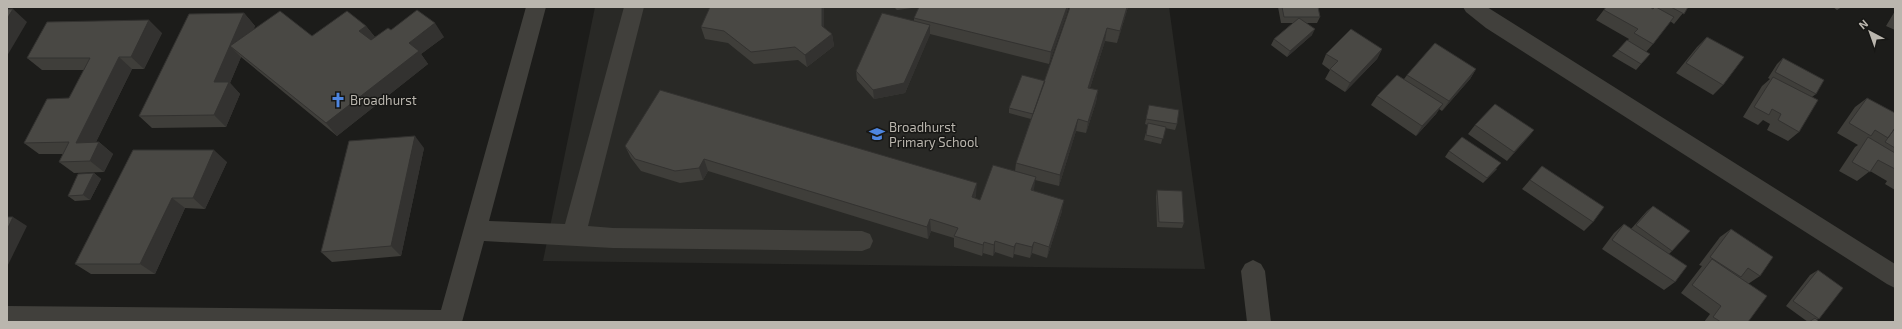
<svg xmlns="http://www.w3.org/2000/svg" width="1902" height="329" viewBox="0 0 1902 329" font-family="'Exo 2',sans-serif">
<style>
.built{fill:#292926}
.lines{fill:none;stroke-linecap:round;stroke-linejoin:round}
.minor{fill:#41403c;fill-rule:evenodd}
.wall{fill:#3f3e3a}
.shaded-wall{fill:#333230}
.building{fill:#494844;stroke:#333230}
.labels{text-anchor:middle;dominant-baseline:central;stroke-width:3;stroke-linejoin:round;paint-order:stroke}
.poi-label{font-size:13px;fill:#bab6ae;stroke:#171715;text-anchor:start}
</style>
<rect width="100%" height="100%" fill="#1c1c1a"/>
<path class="built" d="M595,7H1169L1205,269L543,261Z"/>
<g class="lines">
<path class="minor" d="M526,7H546L489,221L565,224L624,7H644L588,226L613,228L862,231L870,234L873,241L870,248L862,251L613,248L484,241L462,322H7V306L441,310Z
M1463,7H1487L1895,264V288L1887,284L1486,28L1466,12Z
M1253,260L1261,264L1265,271L1271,322H1247L1241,271L1245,264Z"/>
</g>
<path class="wall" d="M710,7H824V28L832,34L834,46L807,67L798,60L754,64L728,43L705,39L701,27Z
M894,7H1068L1067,13L1049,64L930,34L905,93L874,99L857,80L856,71L914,21V18L919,7L897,10Z
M1070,7H1128L1117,43L1105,41L1090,88L1098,90L1096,102L1086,133L1076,131L1059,186L1035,180L1033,190L1062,211L1047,258L1032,253L1030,258L1014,254L1013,258L995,252L993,256L983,253L982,256L954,247V238L931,231L928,239L708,171L703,180L680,183L641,171L631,158L625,146L976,195L975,198L980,200L1015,171L1016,163L1031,119L1009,113V108L1045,81Z
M1278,7H1318L1320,17L1317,23H1306L1312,35L1287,57L1271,45L1274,39L1293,23H1281Z
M1606,7H1688L1674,24L1670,21L1653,44L1646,52L1650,54L1636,70L1612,56L1629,39L1596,20Z
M1833,7H1842L1837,10Z
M1895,11V30L1886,26Z
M244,13L255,26L253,30L312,36L366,26L375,37L391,30L444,37L421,54L428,64L337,136L241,57L230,83L240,94L226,127L152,128L139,116Z
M162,33L144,69H132L96,142H99L113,154L104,172L74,173L59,162L63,154H39L24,143L69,98L84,70H42L27,58Z
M1707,37L1723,85L1713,95L1676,73L1697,47Z
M1382,49L1377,59L1345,92L1325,79L1330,70L1322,64L1326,54Z
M1783,58L1816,94L1812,97L1799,132L1788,141L1767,130L1770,124L1763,120L1758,125L1743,117L1762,86L1770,79L1768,78L1777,64Z
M1476,69L1470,79L1442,111L1439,109L1436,114L1416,136L1371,105L1377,96L1404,79L1407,75Z
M1867,98L1895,113V190L1885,184L1887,181L1870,171L1857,181L1839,171L1855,147L1858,145L1837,133L1855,107Z
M1149,105L1177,124L1175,130L1165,128L1161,144L1144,140L1148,125L1145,124Z
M1475,125L1534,130L1507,161L1468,134Z
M424,148L401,256L332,262L321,252Z
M133,150L227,162L205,209L185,208L155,274H91L75,264Z
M1449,151L1497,169L1483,183L1445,157Z
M1542,166L1593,222L1584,231L1522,189Z
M94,173L101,179L90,200L75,201L68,196Z
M1157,190L1184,223L1182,228L1157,227L1156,196Z
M1653,206L1672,251L1669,254L1675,282L1664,290L1602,249L1614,233L1624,224L1631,229L1647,211Z
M1731,229L1760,276L1748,284V322H1704L1710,314L1681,293L1702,266L1699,265L1720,237Z
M1818,270L1819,319L1808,322L1786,306L1810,275Z"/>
<path class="shaded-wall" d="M822,7H824V38L822,26Z
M1067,7H1068L1067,13L1049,64L1051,52Z
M1127,7H1128L1126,14L1117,43L1120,31Z
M13,9L27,22L7,56V19Z
M244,13L255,26L242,55L230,46L241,57L230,83L240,94L226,127L214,115V82Z
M149,20L162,33L144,69L131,57Z
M435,23L444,37L421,54L428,64L337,136L326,123L409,43Z
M930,25V35L905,93L874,99L873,90Z
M366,26L376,39L368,45L359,31Z
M1107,28L1105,41L1086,100L1088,88Z
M1315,29L1312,35L1287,57L1290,51Z
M832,34L834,46L807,67L805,55Z
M1382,49L1377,59L1345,92L1350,83Z
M119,57L132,69L90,154L76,143Z
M1476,69L1470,79L1442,111L1449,101Z
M1098,90L1096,102L1086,133L1088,122Z
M1443,104L1436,114L1416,136L1422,126Z
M1078,119L1076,131L1059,186L1060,175Z
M1534,130L1526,140L1507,161L1514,152Z
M415,136L424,148L401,256L391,246Z
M99,142L113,154L104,172L90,161Z
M214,150L227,162L205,209L193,198Z
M704,159L708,171L703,180L699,168Z
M94,173L101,179L90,200L83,195Z
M1036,177L1034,189L1029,201L1031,190Z
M977,183L976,195L971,209L972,197Z
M172,198L185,208L155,274L140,264Z
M1064,200L1062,211L1047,258L1049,247Z
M13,217L27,226L7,267V230Z
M930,219L931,231L928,239L927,227Z
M995,241V252L993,256L994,245Z
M984,242L983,253L982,256L983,245Z
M1034,242L1032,253L1030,258L1032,247Z
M1016,243L1014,254L1013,258L1014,247Z"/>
<path class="building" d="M710,7H822V26L832,34L805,55L795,47L751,52L724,31L701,27Z
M919,7H1067L1051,52L914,18Z
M1070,7H1127L1120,31L1107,28L1088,88L1098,90L1088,122L1078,119L1060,175L1016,163Z
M1282,7H1318L1320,17H1284Z
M1606,7H1650L1653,9L1655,7H1656L1674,17L1653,44L1634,33L1638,29L1604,10Z
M1671,7H1688L1684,14Z
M7,9H13L7,19Z
M417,10L435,23L409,43L419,51L326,123L230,46L280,11L312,36L347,11L366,26L359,31L371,40L388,28L391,30Z
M244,13L214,82H229L214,115L139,116L189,14Z
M882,13L930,25L904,83L873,90L856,71Z
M1299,18L1315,29L1290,51L1274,39Z
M149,20L131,57H119L76,143L99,142L90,161L59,162L69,142L24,143L47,99L69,98L90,58H27L47,22Z
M1351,29L1382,49L1350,83L1330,69L1338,61L1326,54Z
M1707,37L1744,57L1723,85L1686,63Z
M1627,40L1650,54L1641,64L1618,50Z
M1435,43L1476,69L1449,101L1407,75Z
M1783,58L1824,80L1816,94L1775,72Z
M1022,75L1045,81L1033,114L1009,108Z
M1397,75L1443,104L1422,126L1377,96Z
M1773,77L1818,100L1799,132L1778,120L1781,114L1772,109L1769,115L1754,107Z
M660,90L977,183L972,197L980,200L993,165L1036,177L1031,190L1064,200L1049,247L1034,242L1032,247L1016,243L1014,247L995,241L994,245L984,242L983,245L954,236L958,228L930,219L927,227L704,159L699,168L675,171L635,159L625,146Z
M1867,98L1895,113V128L1888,138L1875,130L1871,136L1849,123Z
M1495,104L1534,130L1514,152L1475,125Z
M1149,105L1179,110L1177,124L1146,119Z
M1148,123L1166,127L1163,139L1146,135Z
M1895,128V148L1885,142Z
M415,136L391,246L321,252L349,141Z
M1462,137L1501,163L1487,178L1449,151Z
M1868,137L1895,153V169L1878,160L1870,172L1852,162Z
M133,150H214L193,198H172L140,264H75Z
M1542,166L1604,207L1593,222L1530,180Z
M94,173L83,195L68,196L78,174Z
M1157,190L1182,191L1184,223L1159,222Z
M1653,206L1690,231L1672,251L1636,225Z
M7,217H13L7,230Z
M1624,224L1687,266L1675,282L1612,240Z
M1731,229L1773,257L1760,276L1748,268L1741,277L1710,257Z
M1712,259L1767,296L1748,322H1721L1713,317L1721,306L1692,285Z
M1818,270L1843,288L1819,319L1793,301Z
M1815,318L1819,322H1809Z"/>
<defs>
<symbol id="church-bare" viewBox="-9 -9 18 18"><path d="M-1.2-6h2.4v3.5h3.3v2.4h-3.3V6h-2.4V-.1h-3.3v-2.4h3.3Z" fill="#4e86e0" stroke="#171715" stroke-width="2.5" paint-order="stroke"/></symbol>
<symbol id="school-bare" viewBox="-9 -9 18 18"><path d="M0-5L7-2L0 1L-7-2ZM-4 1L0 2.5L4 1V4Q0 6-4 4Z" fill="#4e86e0" stroke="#171715" stroke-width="2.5" paint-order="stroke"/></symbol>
</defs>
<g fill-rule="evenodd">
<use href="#church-bare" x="327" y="89" width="22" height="22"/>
<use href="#school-bare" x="866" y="123" width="22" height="22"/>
</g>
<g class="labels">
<g class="poi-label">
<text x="350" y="100">Broadhurst</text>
<text x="889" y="127">Broadhurst<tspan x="889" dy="15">Primary School</tspan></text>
</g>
</g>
<rect width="1902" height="329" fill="none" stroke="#bab6ae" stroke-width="16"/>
<g transform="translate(1870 32) rotate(319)" stroke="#171715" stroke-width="3" paint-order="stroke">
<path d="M0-3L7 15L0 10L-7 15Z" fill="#bab6ae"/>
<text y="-6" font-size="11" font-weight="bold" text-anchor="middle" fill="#bab6ae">N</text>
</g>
</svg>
